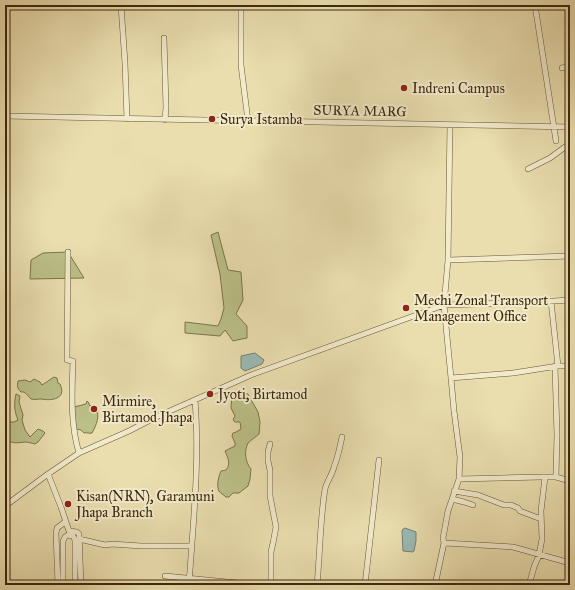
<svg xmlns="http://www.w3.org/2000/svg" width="575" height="590" viewBox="0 0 575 590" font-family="'IM FELL Great Primer',serif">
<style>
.green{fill:#bbc088;stroke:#7c744a}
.water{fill:#9abbb4;stroke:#758071}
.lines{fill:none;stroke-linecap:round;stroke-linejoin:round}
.river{stroke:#9abbb4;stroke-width:7}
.street-casing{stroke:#695636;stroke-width:6}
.street{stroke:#f1eacb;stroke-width:5}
.poi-dot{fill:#8f2418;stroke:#f1eacb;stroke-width:1.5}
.labels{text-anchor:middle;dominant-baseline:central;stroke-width:4;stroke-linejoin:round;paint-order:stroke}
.poi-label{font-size:14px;fill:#3e280d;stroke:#f1eacb;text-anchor:start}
.street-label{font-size:14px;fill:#3e280d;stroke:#f1eacb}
</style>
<rect width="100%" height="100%" fill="#eadeaf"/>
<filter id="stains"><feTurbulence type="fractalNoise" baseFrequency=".005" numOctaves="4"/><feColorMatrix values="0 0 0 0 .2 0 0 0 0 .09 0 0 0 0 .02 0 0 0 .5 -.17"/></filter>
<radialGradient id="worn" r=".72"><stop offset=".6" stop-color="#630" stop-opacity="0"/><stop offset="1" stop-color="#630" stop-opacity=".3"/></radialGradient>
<path class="green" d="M218,232L228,270L241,272L243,300L236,314L247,326V338L237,340L233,341L225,330L220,336L185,333V322L218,326L221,319L224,308L220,274L211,235Z
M68,252L84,278L30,279L31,260L43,253Z
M54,377L57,378L58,383L60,384C67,399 52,401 41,399C38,399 34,400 31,399C29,397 27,394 24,392H21C17,388 17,386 18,381L25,380L30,382L34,379L40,382L42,385Z
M234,392H241L248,394L258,412L260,422L259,434C256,437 251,440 248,443C244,451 245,462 251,469L250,479L248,486L239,493H233L229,497H226C224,495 220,493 219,491C216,486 219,475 221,471L226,470C231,464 228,458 225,451L235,446V443L232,436L233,433L236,432L241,429L240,422H235L233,420L235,416L231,408L232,394Z
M16,394L20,396L19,402L23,415L22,420L25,430L30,437L38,429L43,431L45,433L38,442L35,444C31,443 28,442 25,442C16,443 13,444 5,439V423L7,422H14L18,420C14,411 14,403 16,394Z
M87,401L89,403V405L97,408C99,418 97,424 92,433C89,434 87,432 84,433L81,430L76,429L74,407L86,404Z"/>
<path class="water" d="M255,353L264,360L262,364L245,371L241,368V356Z
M405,528L416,532V541L414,551L413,552L403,551L402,531L403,529Z"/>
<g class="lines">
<path class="river" d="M5,577L6,581L5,585"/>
<defs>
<path id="street" d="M33,5L34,7
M121,5L125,63L127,119
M241,5V65L248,121
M535,5L556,141
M164,38L166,107L165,120
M562,68L570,66
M5,116L570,127
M450,125L448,260L444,305L451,378L454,411L460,457L459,479
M528,169L550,158L565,147L570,145
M68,252L67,360L73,361C72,392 70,423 79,453
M448,260L570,256
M551,301L558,366
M555,366L557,435L556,477
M451,378L513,373L558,366H570
M270,444L268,452V461L270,470V496L276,527L273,543L271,552V585
M48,474L61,507L69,531L77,532L79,534L81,585
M454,491L478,495L504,505H511L518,508L520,511L541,519
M452,499L464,502L473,505
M5,506L48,474L79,453L129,431L154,418L251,375L444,305L538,302L570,300
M79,539L105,545L112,544L141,546H192
M444,543L513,547L570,563
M165,576L258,585
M58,585L56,533L57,528L65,522
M63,585V541L65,537L68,535L73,536L75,540V585
M189,585C193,523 200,462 195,400
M317,585C320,554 320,520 325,489C327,481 332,475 334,467C338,457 340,447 342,437
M365,585L379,460
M435,585L444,543L443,538L448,511L459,479L541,477H556L570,481
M529,585L534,567L539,555L542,539L541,511L545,477"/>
</defs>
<use href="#street" class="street-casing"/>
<use href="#street" class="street"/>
</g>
<g class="poi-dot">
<circle cx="404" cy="88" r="4"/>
<circle cx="212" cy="119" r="4"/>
<circle cx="406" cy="308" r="4"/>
<circle cx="210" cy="394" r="4"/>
<circle cx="94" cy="409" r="4"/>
<circle cx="68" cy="504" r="4"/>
</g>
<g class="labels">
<g class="poi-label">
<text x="412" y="88">Indreni Campus</text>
<text x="220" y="119">Surya Istamba</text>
<text x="414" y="300">Mechi Zonal Transport<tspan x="414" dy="16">Management Office</tspan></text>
<text x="218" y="394">Jyoti, Birtamod</text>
<text x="102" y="401">Mirmire,<tspan x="102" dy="16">Birtamod Jhapa</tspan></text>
<text x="76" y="496">Kisan(NRN), Garamuni<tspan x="76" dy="16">Jhapa Branch</tspan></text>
</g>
<g class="street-label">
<text transform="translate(360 111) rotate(1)">SURYA MARG</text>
</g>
</g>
<rect width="575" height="590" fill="none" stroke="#eadeaf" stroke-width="20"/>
<rect x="6" y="6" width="563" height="578" fill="none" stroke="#3e280d" stroke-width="2"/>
<rect x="10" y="10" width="555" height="570" fill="none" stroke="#3e280d"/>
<rect width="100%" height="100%" filter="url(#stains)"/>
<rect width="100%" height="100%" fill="url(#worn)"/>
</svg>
